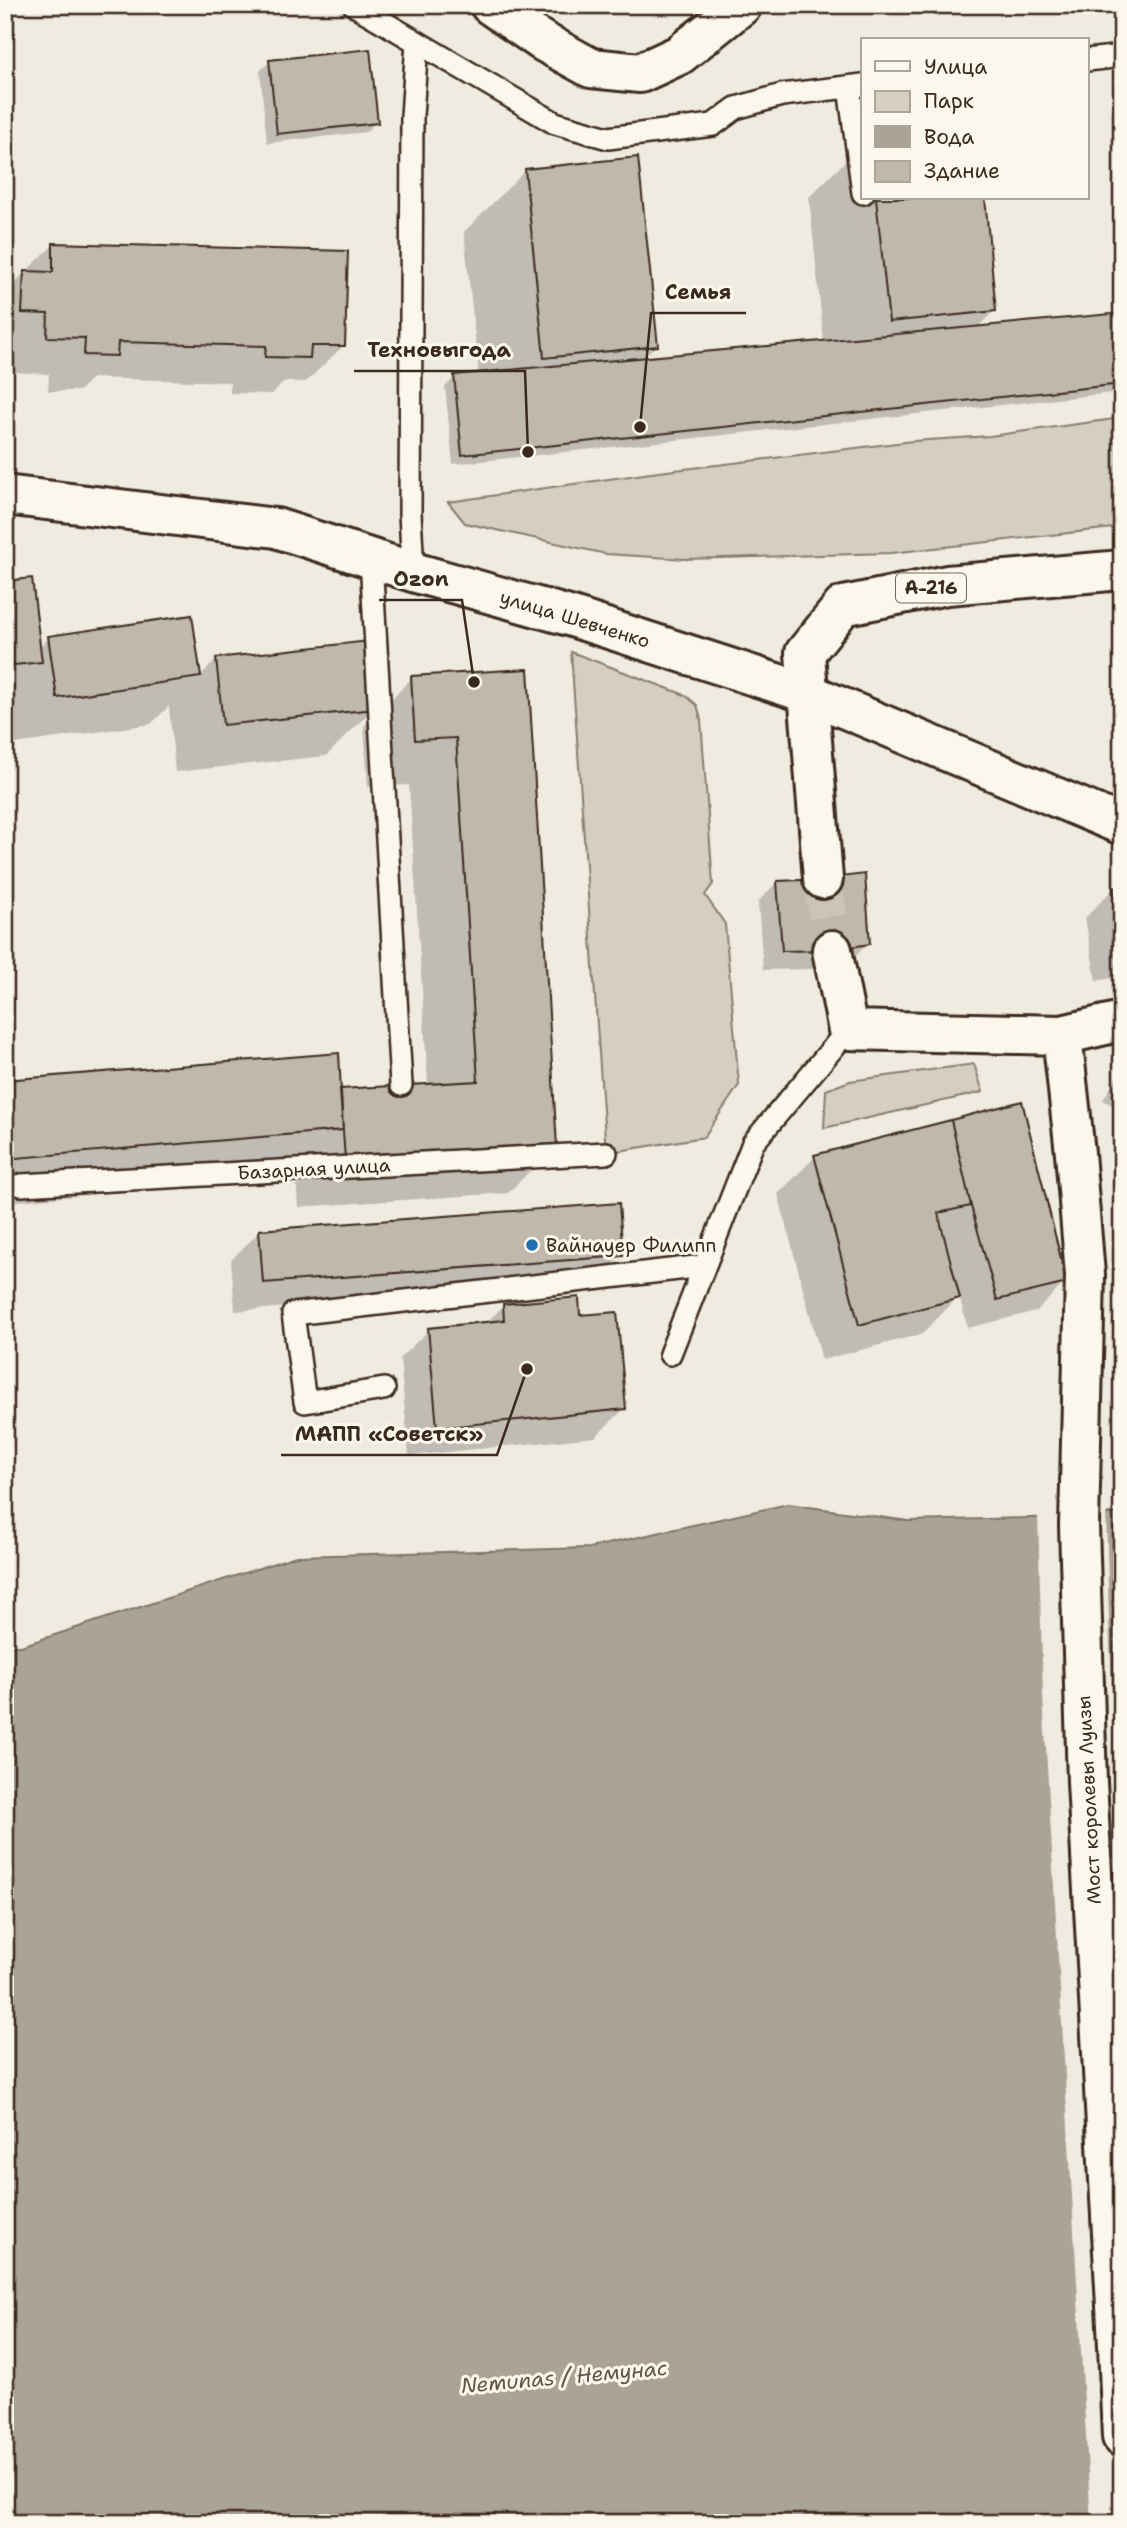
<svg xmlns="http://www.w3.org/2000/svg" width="1127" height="2528" viewBox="0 0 1127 2528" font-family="'Shantell Sans',sans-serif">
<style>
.green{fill:#d5cec3;stroke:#887c70;stroke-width:2}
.water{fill:#aca397;stroke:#7f7367;stroke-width:2}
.pier{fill:#f0ebe0}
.shadow{fill:#0003}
.building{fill:#c0b8ad;stroke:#3b2a1e;stroke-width:2}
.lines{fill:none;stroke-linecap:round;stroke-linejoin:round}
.primary-tunnel{stroke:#ccc4b9;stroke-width:38;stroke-dasharray:38 19;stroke-linecap:butt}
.service-casing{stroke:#3b2a1e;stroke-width:26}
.minor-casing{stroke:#3b2a1e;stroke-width:44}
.secondary-casing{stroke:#3b2a1e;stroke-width:44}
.primary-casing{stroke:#3b2a1e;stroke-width:44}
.trunk-casing{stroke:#3b2a1e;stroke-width:44}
.service{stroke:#fbf7ec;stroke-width:21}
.minor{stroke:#fbf7ec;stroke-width:38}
.secondary{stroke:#fbf7ec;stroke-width:38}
.primary{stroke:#fbf7ec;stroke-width:38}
.trunk{stroke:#fbf7ec;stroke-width:38}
.poi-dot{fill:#1f6fb2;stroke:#fbf7ec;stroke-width:2.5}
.labels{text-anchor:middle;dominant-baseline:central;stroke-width:6;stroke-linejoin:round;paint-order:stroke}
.shield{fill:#fbf7ec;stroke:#75685c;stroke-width:2}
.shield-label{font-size:18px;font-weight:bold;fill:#3b2a1e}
.street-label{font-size:19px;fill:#3b2a1e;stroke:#fbf7ec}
.poi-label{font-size:19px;fill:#3b2a1e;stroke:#fbf7ec;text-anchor:start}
.water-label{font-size:21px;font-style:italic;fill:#635448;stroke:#fbf7ec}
.leader{fill:none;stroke:#3b2a1e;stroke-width:2.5}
.callout-dot{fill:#3b2a1e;stroke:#fbf7ec;stroke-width:2.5}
.callout-label{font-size:21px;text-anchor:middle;font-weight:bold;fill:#3b2a1e;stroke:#fbf7ec;stroke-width:6;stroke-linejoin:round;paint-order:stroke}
</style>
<rect width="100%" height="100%" fill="#f0ebe0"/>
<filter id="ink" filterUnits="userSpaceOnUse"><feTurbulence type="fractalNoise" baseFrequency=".0143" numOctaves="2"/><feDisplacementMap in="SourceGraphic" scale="14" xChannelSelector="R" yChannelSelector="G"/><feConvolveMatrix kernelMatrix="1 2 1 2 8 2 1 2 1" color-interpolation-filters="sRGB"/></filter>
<g filter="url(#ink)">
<path class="green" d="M1122,418V527L891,553L686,559L606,554L465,523L448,502L651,473L913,441L990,436Z
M571,652L685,695L697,705L701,720L713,884L705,895L725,924L739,1085L704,1137L606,1153Z
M974,1064L983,1092L824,1128L826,1090L850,1081Z"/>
<path class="water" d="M788,1504L908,1521L1072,1517L1122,1513V2523H5V1645L21,1646L296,1556L589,1548Z"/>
<path class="pier" d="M1106,1511L1109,1622L1122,1905V2523H1091L1043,1696L1038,1515Z"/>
<path class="shadow" d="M270,61L376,122L366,132L267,143L260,71Z
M863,144V198H983L995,310L976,329L1122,315V392L453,464L445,387L455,377L479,375L464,232L525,171L656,345L641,360L824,343L809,197Z
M54,244L343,346L306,382H284L272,394L230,393V382L92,378L79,391H48L49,374L11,372L12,350L5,349V292Z
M5,583L38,648L49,638L199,677L217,659L374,708L326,756L175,772L169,706L151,724L9,745L5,716Z
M526,670L556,1145L508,1193L298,1207L296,1177L5,1202V1082L339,1091L428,1085L409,785L368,787L364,726L412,678Z
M777,882L868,944L848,963L812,969L763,970L758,902Z
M1113,889L1122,891V976L1096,981L1085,918Z
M1122,1068V1106L1119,1109L1103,1100Z
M952,1122L1065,1282L1037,1311L968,1328L959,1296L922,1334L822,1360L778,1194L815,1157Z
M260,1231L621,1255L593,1284L235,1311L231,1260Z
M503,1306L579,1317L624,1409L595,1437L409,1456L400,1358L429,1330L485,1324Z"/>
<path class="building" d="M370,49L378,123L277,134L269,60Z
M638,157L658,346L544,358L525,169Z
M876,198H985L996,311L889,322Z
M53,243L348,251L345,346H311L310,358L265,357L266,346L118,342L117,356L84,355L85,338L47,337L48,314L22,313L24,271L53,272Z
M1122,313V384L462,455L454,375Z
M32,578L42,662L5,666V581Z
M192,615L201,677L57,698L48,636Z
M369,641L375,709L223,725L216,658Z
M528,669L557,1146L345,1160L340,1089L478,1081L456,738L415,740L411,676Z
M865,874L870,944L832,950L782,951L777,881L823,879Z
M1113,887L1122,889V936Z
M339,1053L343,1130L5,1159V1080Z
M1022,1101L1067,1283L997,1300L971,1206L951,1120Z
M951,1120L971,1206L938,1213L960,1298L859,1325L814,1155Z
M619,1203L623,1256L263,1283L259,1230Z
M579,1297L580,1315L617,1312L626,1409L437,1428L428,1328L504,1320L503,1304Z"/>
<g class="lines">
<path class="primary-tunnel" d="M823,879L832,950"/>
<defs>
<path id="service" d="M354,5L555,123L608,138L713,125L736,108L782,95L863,85
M1087,60L1122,56
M849,87L863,193
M371,559L401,1085
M413,572L410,513L412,116L417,42
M21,1185L606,1153
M670,1354L753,1143L848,1030
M384,1389L305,1402L293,1314L704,1266"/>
<path id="minor" d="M490,5L542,41L591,68L640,73L679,55L742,5"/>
<path id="secondary" d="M5,495L276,528L413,572L569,616L810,694L1122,825"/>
<path id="primary" d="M823,879L805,653L843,606L947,585L1122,570
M832,950L848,1030L1062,1035L1122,1021
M1062,1035L1075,1153L1085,1275L1079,1526L1087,1782L1117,2324"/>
<path id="trunk" d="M1117,2324L1122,2437"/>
</defs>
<use href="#service" class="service-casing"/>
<use href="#minor" class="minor-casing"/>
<use href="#secondary" class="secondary-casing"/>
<use href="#primary" class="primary-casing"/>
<use href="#trunk" class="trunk-casing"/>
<use href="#service" class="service"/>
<use href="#minor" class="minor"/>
<use href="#secondary" class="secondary"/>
<use href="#primary" class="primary"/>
<use href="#trunk" class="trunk"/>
</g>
</g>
<circle class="poi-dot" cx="532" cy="1245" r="7"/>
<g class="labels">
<rect class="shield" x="896" y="573.5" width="70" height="29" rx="5"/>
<g class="shield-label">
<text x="931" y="588">А-216</text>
</g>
<g class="street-label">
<text transform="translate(575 619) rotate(17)">улица Шевченко</text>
<text transform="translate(314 1169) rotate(-3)">Базарная улица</text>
<text transform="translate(1089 1800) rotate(-93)">Мост королевы Луизы</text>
</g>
<g class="poi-label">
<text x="546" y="1245">Вайнауер Филипп</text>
</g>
<g class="water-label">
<text transform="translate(564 2377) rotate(-5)">Nemunas / Немунас</text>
</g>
</g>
<path class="leader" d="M640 427L651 313H746M528 452L525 371H354M474 682L462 600H379M527 1369L497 1455H281"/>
<g class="callout-dot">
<circle cx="640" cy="427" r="7"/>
<circle cx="528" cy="452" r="7"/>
<circle cx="474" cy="682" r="7"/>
<circle cx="527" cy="1369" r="7"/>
</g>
<g class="callout-label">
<text x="698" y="299">Семья</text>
<text x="439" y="357">Техновыгода</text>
<text x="421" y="586">Ozon</text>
<text x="389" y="1441">МАПП «Советск»</text>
</g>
<rect width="1127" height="2528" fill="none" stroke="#fbf7ec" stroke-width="28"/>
<rect x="14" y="14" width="1099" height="2500" fill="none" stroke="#3b2a1e" stroke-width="2.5" filter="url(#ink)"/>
<rect x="861" y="38" width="228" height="161" fill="#fbf7ec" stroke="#aea59a" stroke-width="2"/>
<rect x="875" y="61" width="35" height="10" fill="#fbf7ec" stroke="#aea59a" stroke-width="2"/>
<text x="924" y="74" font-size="21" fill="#3b2a1e">Улица</text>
<rect x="875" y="91" width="35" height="21" fill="#d5cec3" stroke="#aea59a" stroke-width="2"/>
<text x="924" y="108" font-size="21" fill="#3b2a1e">Парк</text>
<rect x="875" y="126" width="35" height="21" fill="#aca397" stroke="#aea59a" stroke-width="2"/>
<text x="924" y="144" font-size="21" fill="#3b2a1e">Вода</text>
<rect x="875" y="161" width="35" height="21" fill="#c0b8ad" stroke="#aea59a" stroke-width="2"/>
<text x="924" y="178" font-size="21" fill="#3b2a1e">Здание</text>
</svg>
